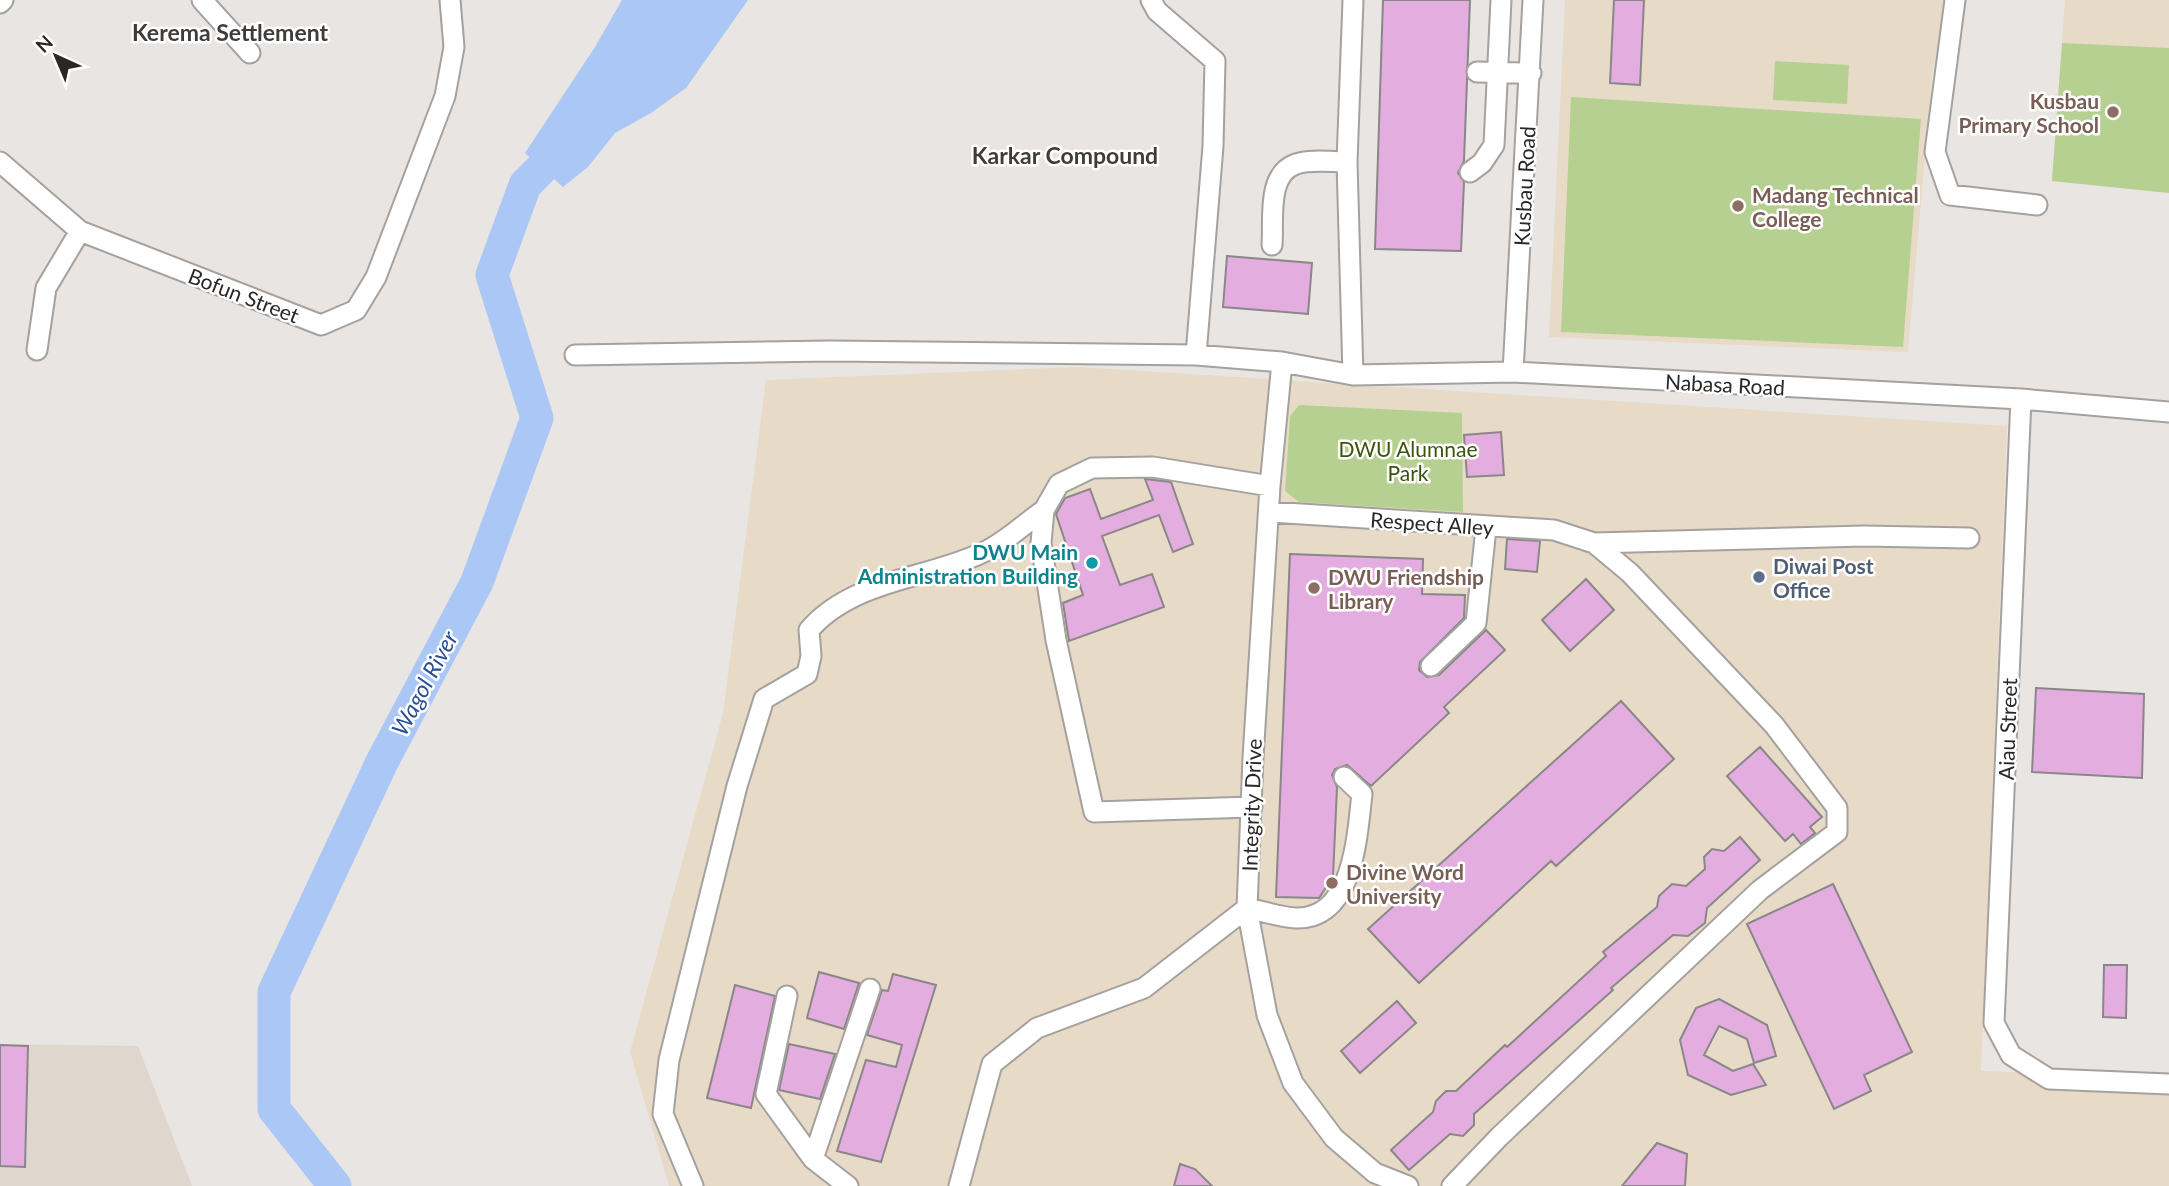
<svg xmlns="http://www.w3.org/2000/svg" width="2169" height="1186" viewBox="0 0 2169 1186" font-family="Lato,sans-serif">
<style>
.built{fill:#dfd6ce}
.education{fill:#e7dbc7}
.green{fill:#b6d091}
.water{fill:#abc7f5}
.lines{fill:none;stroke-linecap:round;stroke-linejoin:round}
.river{stroke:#abc7f5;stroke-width:33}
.building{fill:#e4addf;stroke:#8a8689;stroke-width:2}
.minor-casing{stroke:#a5a19e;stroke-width:23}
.minor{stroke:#fff;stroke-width:19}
.education-dot{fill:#8d6e63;stroke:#fff;stroke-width:2.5}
.culture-dot{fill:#0f9aa8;stroke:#fff;stroke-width:2.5}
.service-dot{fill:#5c6f8a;stroke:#fff;stroke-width:2.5}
.labels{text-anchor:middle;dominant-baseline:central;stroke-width:5;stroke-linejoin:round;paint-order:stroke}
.education-label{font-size:21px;font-weight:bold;fill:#785e54;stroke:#fff;text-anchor:start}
.street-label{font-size:21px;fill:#2a2827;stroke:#fff}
.park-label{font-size:21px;fill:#3c530d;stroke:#fff}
.culture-label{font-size:21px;font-weight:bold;fill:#0d838f;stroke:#fff;text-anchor:end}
.service-label{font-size:21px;font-weight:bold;fill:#4e5e75;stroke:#fff;text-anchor:start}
.neighbourhood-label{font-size:23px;font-weight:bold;fill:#403c3a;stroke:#fff}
.water-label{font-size:23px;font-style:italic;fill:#294f94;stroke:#fff}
</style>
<rect width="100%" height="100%" fill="#e9e5e2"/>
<path class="built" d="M0,1044L138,1046L192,1186H0Z"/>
<path class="education" d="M1565,0H1946L1932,75L1908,352L1549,337Z
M2065,0H2169V193L2052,181Z
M1078,367L2007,426L1981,1071L2169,1077V1186H669L630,1052L723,713L766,380Z"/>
<path class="green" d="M2062,43L2169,48V193L2052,181Z
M1775,61L1849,65L1847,104L1773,100Z
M1571,97L1921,119L1903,347L1561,332Z
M1299,405L1462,413L1463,512L1299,502L1285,491L1290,416Z"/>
<path class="water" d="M622,0H748L686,88L651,113L615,133L588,167L563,187L525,153L595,47Z"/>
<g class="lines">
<path class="river" d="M335,1186L274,1109V992L382,762L477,582L537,418L492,275L525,185L541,169"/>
</g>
<path class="building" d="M1383,0H1470L1464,161L1458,173L1464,182L1461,251L1375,249Z
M1614,0H1644L1640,85L1610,83Z
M1227,256L1312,263L1308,314L1223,307Z
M1501,432L1504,475L1467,477L1464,435Z
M1145,479L1171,482L1193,544L1173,552L1159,515L1102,536L1120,585L1152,574L1164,607L1069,641L1063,603L1083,595L1056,514L1065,498L1090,489L1101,519L1153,500Z
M1507,539L1540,541L1537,572L1505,569Z
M1290,554L1423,559L1422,594L1465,595L1464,618L1420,662L1419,670L1427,677L1439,675L1486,630L1505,650L1444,707L1449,713L1371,786L1347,765L1335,769L1332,775L1337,787L1333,877L1319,898L1276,897Z
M1586,579L1614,610L1570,651L1542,620Z
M2036,688L2144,694L2142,778L2032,772Z
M1621,701L1674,759L1556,866L1551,861L1419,983L1368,929Z
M1760,747L1822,817L1810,827L1815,833L1801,844L1793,834L1785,841L1727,776Z
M1740,837L1760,860L1707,908L1705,923L1688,936L1673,935L1611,988L1613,990L1474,1114V1125L1463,1136L1450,1134L1409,1170L1391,1150L1433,1112L1436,1101L1446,1091H1456L1505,1045L1507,1047L1606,956L1603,952L1657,907L1659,896L1672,884L1686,886L1705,869L1704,857L1712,849L1724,851Z
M1833,884L1912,1052L1864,1075L1871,1091L1834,1109L1747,924Z
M2104,965H2127L2126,1018L2103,1017Z
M819,972L859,983L844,1029L807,1018Z
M893,974L936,985L881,1162L837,1151L866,1060L896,1067L902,1045L867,1035L882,990L888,991Z
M735,985L775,996L751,1108L707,1098Z
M1719,999L1767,1025L1776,1056L1754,1063L1747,1039L1719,1026L1704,1055L1733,1071L1753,1064L1766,1085L1731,1095L1688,1075L1680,1040L1696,1008Z
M1397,1001L1416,1023L1360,1073L1341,1051Z
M789,1044L835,1054L820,1099L779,1090Z
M0,1045L28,1046L25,1167L0,1166Z
M1657,1143L1687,1154L1685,1186H1622Z
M1180,1164L1195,1169L1212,1186H1174Z"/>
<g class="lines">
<defs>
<path id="minor" d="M202,0L250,53
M1151,0L1157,11L1215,61L1213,146L1196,355
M1955,0L1935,152L1950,195L2037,205
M0,3L3,0
M1477,72L1531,73
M0,162L80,231L321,325L356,310L376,277L445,96L454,47L450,0
M1470,172L1482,163L1494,145L1501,0
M1272,245C1274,221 1266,174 1296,164C1310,159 1332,162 1347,162
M37,350L46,288L80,231
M575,355L831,351L1196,355L1282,362L1353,375L1513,372L2021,399L2169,412
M1282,362L1270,486L1253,758L1247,908L1267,1015L1293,1083L1334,1138L1375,1173L1408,1186
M1513,372L1533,0
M1353,375L1347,162L1353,0
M2021,399L1994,1023L2011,1055L2049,1079L2169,1084
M1269,512L1554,530L1594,543L1864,536L1969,538
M1431,666L1476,623L1486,528
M1252,807L1094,812L1056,640L1041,543L1044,510L1059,484L1092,468L1153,467L1270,486
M787,996L766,1094L813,1159L848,1186
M813,1159L870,989
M693,1186L663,1114L669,1060L737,786L764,699L807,674L811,656L809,630C853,579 929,579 986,551C1007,541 1025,523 1044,510
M959,1186L992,1064L1037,1028L1144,988L1247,908C1262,911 1280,917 1296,918C1354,920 1357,835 1362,794L1344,777
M1452,1186L1499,1137L1760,890L1837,832V808L1774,725L1630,573L1594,543"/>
</defs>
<use href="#minor" class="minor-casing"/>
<use href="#minor" class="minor"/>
</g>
<g class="education-dot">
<circle cx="2113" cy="112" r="7"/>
<circle cx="1738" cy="206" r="7"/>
<circle cx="1314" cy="588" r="7"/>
<circle cx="1332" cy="883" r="7"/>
</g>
<circle class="culture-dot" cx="1092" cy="563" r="7"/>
<circle class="service-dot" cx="1759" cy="577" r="7"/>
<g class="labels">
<g class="education-label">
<text x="2099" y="100" text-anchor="end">Kusbau<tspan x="2099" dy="24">Primary School</tspan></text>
<text x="1752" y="194">Madang Technical<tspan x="1752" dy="24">College</tspan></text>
<text x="1328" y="576">DWU Friendship<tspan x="1328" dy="24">Library</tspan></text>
<text x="1346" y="871">Divine Word<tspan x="1346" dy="24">University</tspan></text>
</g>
<g class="street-label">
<text transform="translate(1524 186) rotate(-87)">Kusbau Road</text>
<text transform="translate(244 295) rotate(21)">Bofun Street</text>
<text transform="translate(1725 384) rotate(3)">Nabasa Road</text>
<text transform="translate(1432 523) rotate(4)">Respect Alley</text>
<text transform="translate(2007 729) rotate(-88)">Aiau Street</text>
<text transform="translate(1251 805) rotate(-88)">Integrity Drive</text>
</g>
<g class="park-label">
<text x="1408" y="448">DWU Alumnae<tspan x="1408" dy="24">Park</tspan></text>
</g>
<g class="culture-label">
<text x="1078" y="551">DWU Main<tspan x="1078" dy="24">Administration Building</tspan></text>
</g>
<g class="service-label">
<text x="1773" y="565">Diwai Post<tspan x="1773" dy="24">Office</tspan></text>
</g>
<g class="neighbourhood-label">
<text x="230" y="32">Kerema Settlement</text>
<text x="1065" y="155">Karkar Compound</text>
</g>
<g class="water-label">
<text transform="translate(424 683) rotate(-62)">Wagol River</text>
</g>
</g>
<g transform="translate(56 56) rotate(316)" stroke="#ffffff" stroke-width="5" paint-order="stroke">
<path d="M0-5L12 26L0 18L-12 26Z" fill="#2a2827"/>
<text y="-10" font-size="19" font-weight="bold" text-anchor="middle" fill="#2a2827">N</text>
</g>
</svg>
